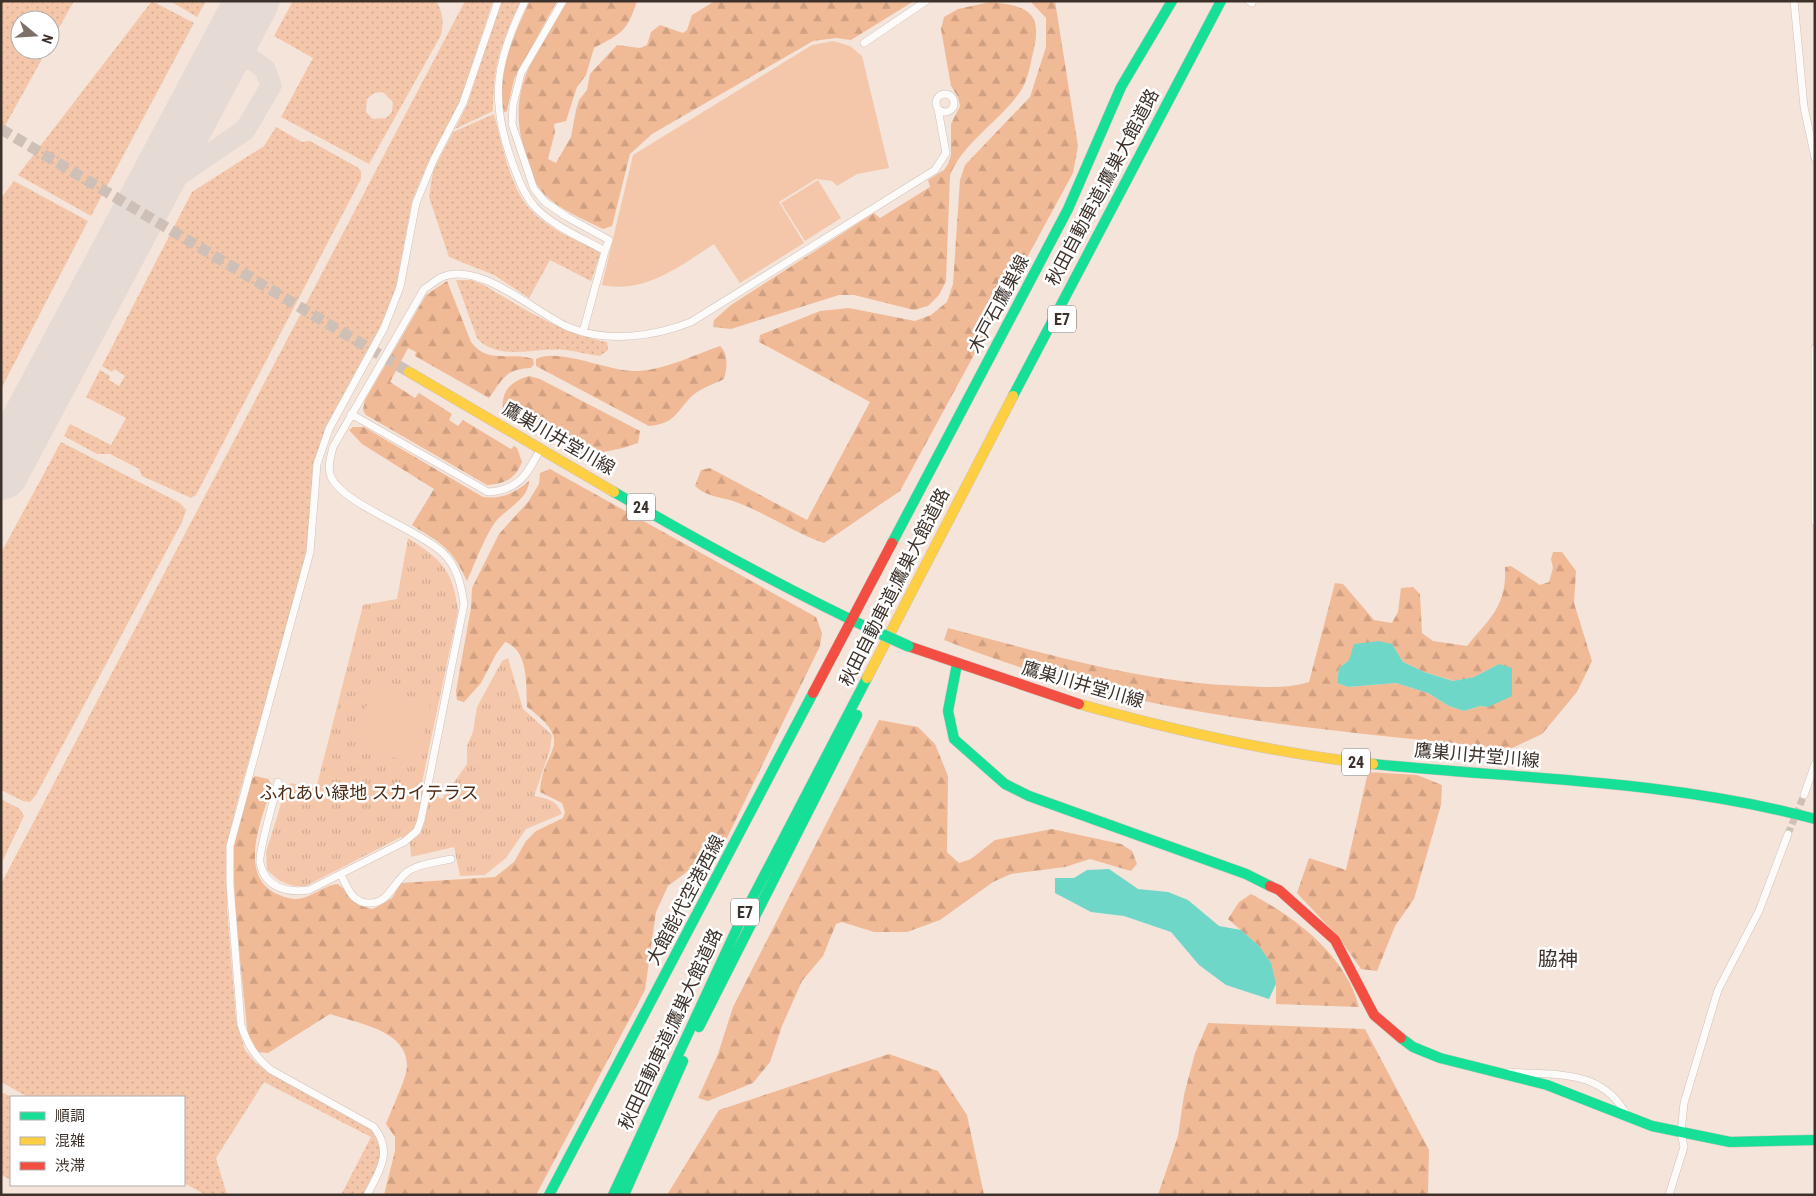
<svg xmlns="http://www.w3.org/2000/svg" width="1816" height="1196" viewBox="0 0 1816 1196" font-family="'Roboto Condensed','Noto Sans JP',sans-serif">
<style>
.grass{fill:url(#grass-dots);fill-rule:evenodd}
.forest{fill:url(#forest-firs);fill-rule:evenodd}
.park{fill:url(#park-tufts)}
.garden{fill:#f4c7ab}
.water{fill:#6fd7c8}
.lines{fill:none;stroke-linecap:round;stroke-linejoin:round}
.taxiway{stroke:#e5dad4;stroke-width:21}
.runway{stroke:#e5dad4;stroke-width:54}
.street-tunnel{stroke:#cfc0b7;stroke-width:7;stroke-dasharray:7 3.5;stroke-linecap:butt}
.primary-tunnel{stroke:#cfc0b7;stroke-width:11;stroke-dasharray:11 5.5;stroke-linecap:butt}
.street-casing{stroke:#cec2ba;stroke-width:8}
.fast-casing{stroke:#cec2ba;stroke-width:11}
.slow-casing{stroke:#cec2ba;stroke-width:11}
.jam-casing{stroke:#cec2ba;stroke-width:11}
.street{stroke:#fdfbf9;stroke-width:7}
.fast{stroke:#16e098;stroke-width:10}
.slow{stroke:#ffcf43;stroke-width:10}
.jam{stroke:#f24e42;stroke-width:10}
.fast-bridge-casing{stroke:#cec2ba;stroke-width:12;stroke-linecap:butt}
.fast-bridge{stroke:#16e098;stroke-width:11}
.labels{text-anchor:middle;dominant-baseline:central;stroke-width:5;stroke-linejoin:round;paint-order:stroke}
.shield{fill:#fff;stroke:#77706b;stroke-width:1}
.shield-label{font-size:16px;font-weight:bold;fill:#3d322b}
.street-label{font-size:18px;fill:#3d322b;stroke:#fff}
.park-label{font-size:18px;fill:#4f2c15;stroke:#fff}
.quarter-label{font-size:20px;fill:#3d322b;stroke:#fff}
</style>
<defs>
<pattern id="grass-dots" width="8" height="8" patternUnits="userSpaceOnUse" patternTransform="scale(1.25)"><rect width="8" height="8" fill="#f4c7ab"/><path d="M2 2h.1M6 6h.1" fill="none" stroke="#d2ab93" stroke-width="1.8" stroke-linecap="round"/></pattern>
<pattern id="forest-firs" width="22" height="20" patternUnits="userSpaceOnUse" patternTransform="scale(1.25)"><rect width="22" height="20" fill="#f1ba97"/><path d="M5 1l3.5 6h-7zM16 11l3.5 6h-7z" fill="#d0a082"/></pattern>
<pattern id="park-tufts" width="24" height="20" patternUnits="userSpaceOnUse" patternTransform="scale(1.25)"><rect width="24" height="20" fill="#f4c7ab"/><path d="M3 7l-1-3M5 7V3M7 7l1-3M15 17l-1-3M17 17v-4M19 17l1-3" fill="none" stroke="#d2ab93"/></pattern>
</defs>
<rect width="100%" height="100%" fill="#f4e4da"/>
<path class="grass" d="M1,1H74L50,44V20H20V50H47L1,133Z
M152,1L194,23L91,216L18,175Z
M170,1H206L197,17Z
M293,1H436C443,11 444,23 441,35L369,164L281,117L313,58L274,36ZM383,92L393,102L392,112L386,118L373,119L366,112L367,99L374,93Z
M465,1H493L460,101L426,167L412,201L396,287L380,327L326,426L313,466L308,548L293,608L240,791L228,840L227,908L236,1020L245,1050L255,1062L270,1073L370,1129L382,1147L377,1168L363,1195H341L371,1137L264,1082L216,1158L227,1195H206L184,1183V1097H28L1,1082V884Z
M501,1H521C501,44 493,63 493,111L455,129L467,105Z
M494,114C501,141 510,187 529,208C547,229 577,240 601,252L591,281L550,260L529,298L494,275L449,257L429,197L433,171L453,132Z
M276,127L302,142L310,141L357,167L361,171V179L196,495L191,498L142,476L139,469L110,454H97L64,436L70,424L111,445L126,418L86,397L100,370L110,376L109,380L119,386L125,376L114,369L112,372L102,366L192,192L264,146Z
M14,181L88,221L1,389V198Z
M456,280H471L482,284C525,309 558,332 607,342L608,350L600,356C588,355 577,351 565,350C538,347 497,362 477,338Z
M61,442L180,503L186,510L182,522L36,795L30,802L23,801L1,790V553Z
M1,799L20,809L24,816L1,864Z
M1,1092L12,1097L11,1180L1,1175Z"/>
<path class="forest" d="M530,1H557L514,79L507,111L503,113C489,87 518,26 530,1Z
M566,1H637C627,32 622,33 594,48L586,75L577,87L566,121L554,124L555,132L548,159L556,163L571,137L576,110L579,100L587,90L590,74L617,45L640,48L647,45L651,32L660,25L683,33L687,30L692,15L715,1H914L851,40L836,38L813,41L652,134L630,154L612,226L603,229C583,219 560,210 544,194C533,182 530,168 525,153C505,87 536,56 566,1Z
M1030,1H1055L1078,146L1073,173L900,491L824,543C792,532 765,512 733,501C720,497 705,496 695,486L701,470L710,468L807,520L870,402L759,342L760,335L820,311L849,308L915,321L931,315L947,302L953,284L960,180L965,165L1030,97L1046,47V18Z
M990,2C1033,6 1043,15 1032,57C1029,72 1026,85 1017,96C996,124 964,142 950,175L946,281L939,295L928,306L914,310L854,295H839L731,329L713,327L714,320L731,305L874,213L880,218L930,187L928,180L944,170L948,164L951,155V124L960,106L958,97L951,86L941,29L944,17L958,9Z
M447,281L471,342C488,365 511,351 533,359L534,364L531,368C506,369 503,378 489,398L415,356L416,352L408,348L390,382L415,398L419,393L452,414L449,420L458,426L463,420L511,449L514,446L517,448L522,462C515,479 505,484 487,485L366,415L363,410L365,400L426,295Z
M720,346C729,354 727,368 724,379C713,385 699,388 690,398C674,415 675,423 649,426L536,366V359C560,347 610,373 639,371C667,369 694,355 720,346Z
M529,376L540,379L640,431L638,443L623,448L584,456L503,409C501,390 512,381 529,376Z
M353,427H364L483,497C502,499 515,493 529,481C529,498 508,508 498,519C487,530 474,566 467,581C452,548 442,544 412,525L434,489L362,444L349,430Z
M550,469L816,617L822,633L820,646L724,844L668,886L656,912L645,990L536,1195H384L395,1151V1137L386,1124C391,1111 407,1077 407,1066C408,1030 356,1023 330,1014L268,1053L257,1052L248,1038L235,909L233,847L250,781L255,776L268,779L272,785C263,817 238,871 273,892C279,895 288,899 295,899C311,899 323,885 338,884C353,896 351,905 373,909L392,898L401,883L495,877L514,862L526,841L536,831L563,818L565,812L562,803L540,792C542,747 578,745 527,707C526,686 529,650 505,642L496,654L481,683L464,702L457,700L456,691L471,608L472,588L499,534L528,502L539,484L540,473Z
M1553,552H1562L1576,571L1574,603L1592,661L1577,692L1542,734L1510,749C1386,736 1261,726 1139,700C1072,686 1007,664 944,640L948,628C1044,653 1142,683 1242,686C1265,687 1287,689 1309,682L1335,583L1343,584L1374,620L1392,623L1398,612L1401,588L1413,587L1420,594L1422,633L1433,641L1467,646C1490,618 1507,606 1505,567L1511,566L1540,585L1549,582L1553,568L1551,559ZM1392,644L1403,662L1424,672L1454,681L1474,677L1499,664L1488,707L1480,706L1464,711L1449,706L1428,693L1396,683L1348,687L1337,683L1339,668L1349,660Z
M879,720L918,727L935,744L948,776L947,852L959,863L971,859L995,840L1052,829L1121,844L1132,851L1137,864L1131,871L1090,859L1065,867L1011,874L993,882L940,920L907,932H874L842,922L836,924L823,956L802,981L782,1026L770,1062L753,1083L708,1101L698,1098L718,1054L733,1007Z
M1368,772L1417,775L1442,785L1441,805L1414,899L1395,926L1377,971L1361,969L1340,939L1297,893L1309,858L1346,870Z
M1251,894C1297,918 1346,956 1359,1007L1276,1004V984L1259,946L1228,919L1239,902Z
M1208,1023L1365,1029L1429,1150L1428,1195H1158L1178,1136L1184,1095L1195,1053Z
M889,1054L938,1071L967,1115L984,1195H667L719,1110Z"/>
<path class="park" d="M408,538C442,560 453,570 458,611L421,787L442,799L467,764V746L473,732L477,707L502,661L508,658L523,709L552,735L550,750L534,796C548,799 557,800 562,814L526,829L506,858L485,875L460,876L454,847L411,857L410,844L401,837L306,886C288,887 280,882 267,870L266,852L286,788L291,783L316,789L363,605L397,599Z"/>
<path class="garden" d="M833,41L850,46L862,56L889,168L857,174L837,186L832,181L816,179L779,202L804,243L740,283L714,244C680,266 645,294 602,285L633,155L812,45Z
M818,180L841,218L805,241L781,203Z
M376,690L426,702L430,706L417,764L368,750L359,732L370,693Z"/>
<path class="water" d="M1379,641L1392,644L1403,662L1424,672L1453,681L1474,677L1499,664L1512,668V696L1488,707L1480,706L1464,711L1449,706L1428,693L1396,683L1348,687L1337,683L1339,668L1349,660L1354,644Z
M1109,869L1138,889L1168,892L1188,900L1219,926L1241,930L1259,946L1271,963L1276,984L1269,999L1226,985L1199,965L1171,932L1124,916L1091,912L1055,893V878H1074L1087,870Z"/>
<g class="lines">
<path class="taxiway" d="M148,196L245,130L271,86L265,69L251,59L232,61L216,69"/>
<path class="runway" d="M1,473L252,1"/>
<path class="street-tunnel" d="M1788,834L1804,795"/>
<path class="primary-tunnel" d="M1,129L409,372"/>
<defs>
<path id="street" d="M525,1C496,61 489,98 512,162C518,178 523,193 534,206C552,226 582,238 605,251L583,332
M563,1L521,73L513,105L512,124L534,189L545,202L567,217L609,240L605,251
M1249,1L1252,3
M1794,1L1804,107L1815,158
M864,43L926,1
M936 103a9 9 0 1 1 18 0a9 9 0 1 1-18 0Z
M1815,348V522
M351,414L488,492C520,490 527,474 541,448
M278,782C275,797 258,852 260,863C265,888 287,893 309,890L404,842L417,831L421,820L464,604C461,584 457,566 442,552C417,529 343,504 331,477C327,467 331,456 333,447L424,289C429,286 435,281 440,278C478,259 534,312 568,327C607,343 653,337 691,322L935,170L946,153L938,109
M1804,795L1815,764
M341,875C348,888 352,903 369,903C390,904 394,879 410,870C422,863 438,862 451,859
M1510,1072C1557,1076 1602,1068 1628,1117
M367,1195C380,1170 393,1152 374,1127L271,1070C255,1057 248,1045 241,1025L230,884V846L310,552L317,464L329,429L384,328L400,287L416,203L434,159L463,103L498,1
M1669,1195L1684,1147L1681,1133L1684,1103L1718,990L1759,911L1788,834"/>
<path id="fast" d="M1013,396L1221,1
M614,492C700,542 787,590 877,632
M892,543L1068,209L1121,87L1172,1
M957,664L948,711L954,739L1005,784L1029,796L1246,874L1270,886
M1373,764C1520,779 1671,780 1815,819
M699,1027L857,715
M1401,1038L1413,1047L1440,1058L1547,1085L1652,1126L1730,1142L1815,1140
M549,1195L813,693
M613,1195L739,924L867,678
M624,1195L683,1061"/>
<path id="slow" d="M409,372L614,492
M867,678L1013,396
M1079,704C1176,731 1273,753 1373,764"/>
<path id="jam" d="M908,646L1079,704
M813,693L892,543
M1270,886L1279,890L1335,940L1374,1015L1401,1038"/>
</defs>
<use href="#street" class="street-casing"/>
<use href="#fast" class="fast-casing"/>
<use href="#slow" class="slow-casing"/>
<use href="#jam" class="jam-casing"/>
<use href="#street" class="street"/>
<use href="#fast" class="fast"/>
<use href="#slow" class="slow"/>
<use href="#jam" class="jam"/>
<defs>
<path id="fast-bridge" d="M877,632L908,646"/>
</defs>
<use href="#fast-bridge" class="fast-bridge-casing"/>
<use href="#fast-bridge" class="fast-bridge"/>
</g>
<g class="labels">
<g class="shield">
<rect x="1048" y="305.5" width="28" height="27" rx="4"/>
<rect x="627" y="493.5" width="28" height="27" rx="4"/>
<rect x="1342" y="748.5" width="28" height="27" rx="4"/>
<rect x="731" y="898.5" width="28" height="27" rx="4"/>
</g>
<g class="shield-label">
<text x="1062" y="319">E7</text>
<text x="641" y="507">24</text>
<text x="1356" y="762">24</text>
<text x="745" y="912">E7</text>
</g>
<g class="street-label">
<text transform="translate(1102 187) rotate(-62)">秋田自動車道;鷹巣大館道路</text>
<text transform="translate(998 304) rotate(-62)">木戸石鷹巣線</text>
<text transform="translate(559 438) rotate(30)">鷹巣川井堂川線</text>
<text transform="translate(894 587) rotate(-63)">秋田自動車道;鷹巣大館道路</text>
<text transform="translate(1083 684) rotate(16)">鷹巣川井堂川線</text>
<text transform="translate(1477 755) rotate(5)">鷹巣川井堂川線</text>
<text transform="translate(685 900) rotate(-62)">大館能代空港西線</text>
<text transform="translate(670 1029) rotate(-65)">秋田自動車道;鷹巣大館道路</text>
</g>
<g class="park-label">
<text x="369" y="792">ふれあい緑地 スカイテラス</text>
</g>
<g class="quarter-label">
<text x="1558" y="959">脇神</text>
</g>
</g>
<rect width="1816" height="1196" fill="none" stroke="#3d322b" stroke-width="5"/>
<rect x="10" y="1096" width="175" height="90" fill="#ffffff" stroke="#b1adaa"/>
<rect x="20" y="1112" width="25" height="8" fill="#16e098" stroke="#b1adaa"/>
<text x="55" y="1121" font-size="15" fill="#3d322b">順調</text>
<rect x="20" y="1137" width="25" height="8" fill="#ffcf43" stroke="#b1adaa"/>
<text x="55" y="1146" font-size="15" fill="#3d322b">混雑</text>
<rect x="20" y="1162" width="25" height="8" fill="#f24e42" stroke="#b1adaa"/>
<text x="55" y="1171" font-size="15" fill="#3d322b">渋滞</text>
<g transform="translate(35 35) rotate(108)"><circle r="24" fill="#ffffff" stroke="#b1adaa"/>
<path d="M0-4L9 19L0 12L-9 19Z" fill="#7d7068"/>
<text y="-8" font-size="14" font-weight="bold" text-anchor="middle" fill="#3d322b">N</text>
</g>
</svg>
